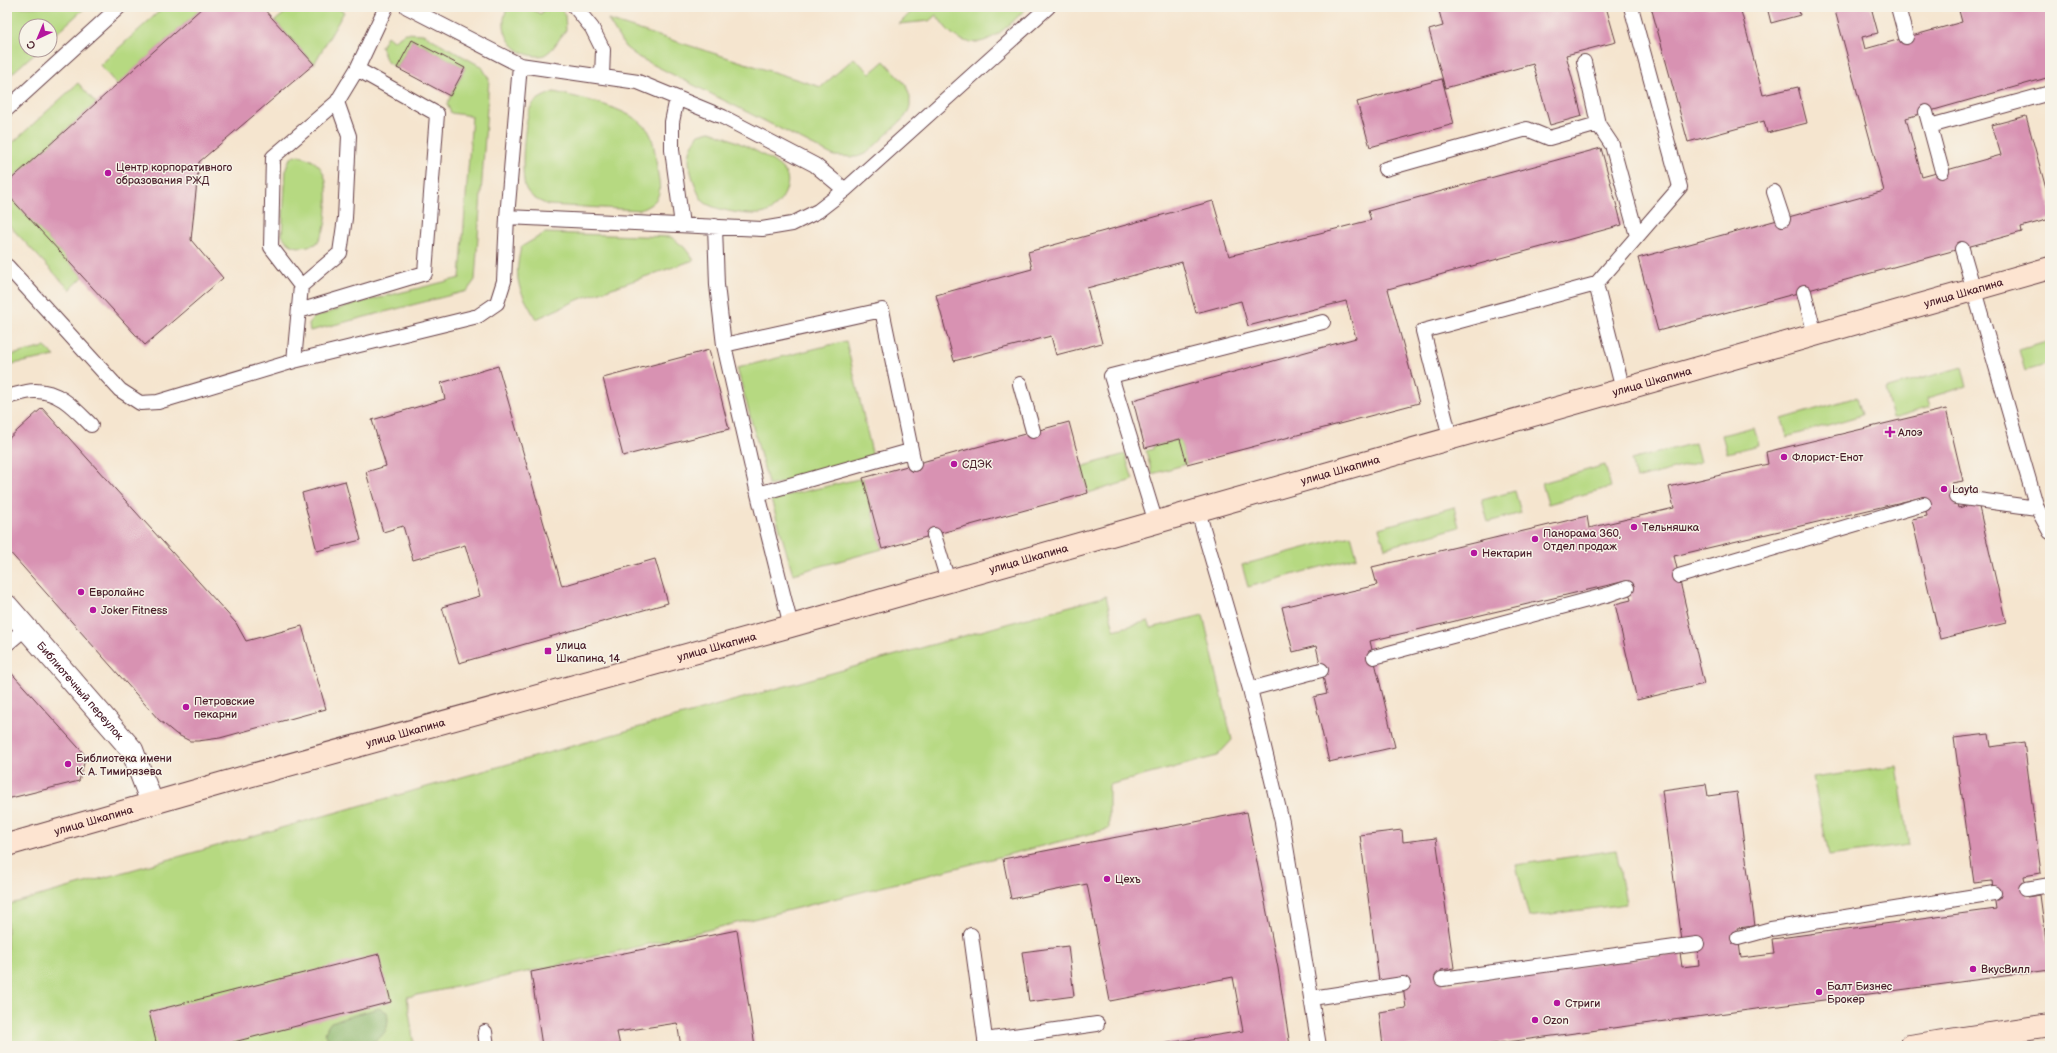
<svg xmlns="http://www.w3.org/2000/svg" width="2057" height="1053" viewBox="0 0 2057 1053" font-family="'Balsamiq Sans',sans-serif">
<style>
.green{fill:#b6d981;stroke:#807c56}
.forest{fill:#90b96f;stroke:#6d6c4d}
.building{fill:#d892b2}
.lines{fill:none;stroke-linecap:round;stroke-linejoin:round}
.service-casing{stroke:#643d44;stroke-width:16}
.minor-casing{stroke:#643d44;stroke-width:24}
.secondary-casing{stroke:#643d44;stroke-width:24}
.service{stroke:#fff;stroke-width:14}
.minor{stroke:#fff;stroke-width:22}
.secondary{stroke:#fde4d1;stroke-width:22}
.poi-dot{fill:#b5179e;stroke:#f7f3e8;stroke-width:1.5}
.labels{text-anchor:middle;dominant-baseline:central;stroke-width:3;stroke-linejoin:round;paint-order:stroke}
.poi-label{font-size:11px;fill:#4a1f2b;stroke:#f7f3e8;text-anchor:start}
.street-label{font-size:11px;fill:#4a1f2b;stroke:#f7f3e8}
</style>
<rect width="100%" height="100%" fill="#f7f3e8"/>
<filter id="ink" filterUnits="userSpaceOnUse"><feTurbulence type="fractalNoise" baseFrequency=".025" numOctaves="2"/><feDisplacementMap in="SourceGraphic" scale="8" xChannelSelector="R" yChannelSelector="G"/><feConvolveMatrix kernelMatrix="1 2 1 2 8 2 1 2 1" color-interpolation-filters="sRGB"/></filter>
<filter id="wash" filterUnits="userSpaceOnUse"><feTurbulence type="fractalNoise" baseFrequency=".012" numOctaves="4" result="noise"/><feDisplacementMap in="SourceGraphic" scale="16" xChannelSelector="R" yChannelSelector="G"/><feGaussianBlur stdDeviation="0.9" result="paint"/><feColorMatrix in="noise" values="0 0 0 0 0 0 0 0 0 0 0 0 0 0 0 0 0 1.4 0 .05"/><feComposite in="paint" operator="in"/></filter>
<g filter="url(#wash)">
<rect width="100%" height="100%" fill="#f5e5cf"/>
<path class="green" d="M7,7H86L50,39V26H26V50H38L7,78Z
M164,7H203L117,85L100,65Z
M292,7H335L344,12L314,64L275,21Z
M508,7H527L541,14L545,7H560L565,15L566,30C560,37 554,49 546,54C541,57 535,56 530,55C509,51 497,26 508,7Z
M916,7H1028C1007,26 982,58 952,34C946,29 941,21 936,15L929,21L899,24Z
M608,20L821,87L854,58L870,73L884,61L906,85L910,97V107L905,117L867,153L857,157L834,156L638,57L625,47Z
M405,33L423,34L482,67L489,79L475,280L467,291L310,331L309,325L313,318L354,304L460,278L472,116L451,113L447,104L465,68L412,40L397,68L387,62L381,47L387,36L393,41Z
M78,83L96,103L7,183V148Z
M554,92C579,98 641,109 651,136C655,147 656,162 658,175C662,194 659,202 640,210L548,205C539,201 531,198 526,189C520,177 524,118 531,107C535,99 546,95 554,92Z
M710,131C725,136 783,160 787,176C791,190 777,209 765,213C754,217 711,210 703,201C698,195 696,187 693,179C687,159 687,152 699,134Z
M295,155C326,160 328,179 327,206C326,221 326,232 316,244C301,248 291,250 282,235L286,169L289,160Z
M7,194L83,277L70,290L7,223Z
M545,233L671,237L684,247L694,260L580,299L536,319C519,289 513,282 521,247Z
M846,341L873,457L769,486L737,368Z
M2050,341V364L2025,371L2019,350Z
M45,347L55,356L7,365V356Z
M1962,367L1967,386L1927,398L1930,407L1893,418L1885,389Z
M1857,397L1862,415L1787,437L1782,419Z
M1754,427L1759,445L1727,453L1722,435Z
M1180,439L1187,464L1152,474L1146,451L1153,449V446Z
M1695,443L1700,462L1636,479L1631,460Z
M1125,454L1133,480L1088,493L1081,467Z
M1605,465L1611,487L1548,504L1542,483Z
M863,478L882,549L793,574L771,499Z
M1515,491L1521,513L1488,522L1482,500Z
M1454,507L1459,527L1385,548L1379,528Z
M1351,535L1357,557L1248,587L1242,565Z
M1106,596L1114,630L1148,621L1151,628L1203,615L1232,740L1217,756L1109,785V829C876,888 643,950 407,997L414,1046H7V905Z
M1897,766L1909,845L1829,856L1813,778Z
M1616,850L1626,904L1529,917L1516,865Z"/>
<path class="forest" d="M379,1008L387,1012C393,1039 369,1046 346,1046C341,1046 336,1047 331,1044L325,1033L328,1026L331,1022Z"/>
<g id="blocks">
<path class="building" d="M203,7H262L314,64L199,162L191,240L223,278L145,345L7,194V183Z
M1438,7H1606L1616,42L1566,55L1582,116L1550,125L1533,64L1445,88L1429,30L1443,26Z
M1651,7H1740L1763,95L1798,87L1807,123L1767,133L1764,121L1688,142Z
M1767,7H1798L1800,15L1771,23Z
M1834,7H1871L1878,33L1862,37L1865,49L1962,22L1958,7H2050V77L1906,118L1922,177L2001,155L1992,125L2026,116L2050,203V219L2021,227L2022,232L1658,331L1638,258L1884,191Z
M412,40L465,68L450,96L397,68Z
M1442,79L1454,124L1370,147L1357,102Z
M1601,148L1622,225L1388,289L1419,403L1187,464L1180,439L1145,448L1133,400L1356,338L1346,301L1248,326L1241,301L1196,313L1182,262L1087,288L1102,343L1056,355L1051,336L954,361L936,295L1032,269L1028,252L1213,201L1229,256L1371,220L1368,211Z
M709,350L729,429L623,456L603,378Z
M498,366L562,586L655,559L668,603L459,663L442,607L480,596L465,545L413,560L403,526L383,532L366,472L386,466L372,420L445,399L441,383Z
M42,408L236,623L246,641L302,626L326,709L220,738L198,741H190L176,734L159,720L7,549V440Z
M1946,409L1963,481L1952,483L1958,508L1978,503L2006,623L1940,639L1912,519L1927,516L1923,497L1674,556L1704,684L1637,700L1615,604L1631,600L1626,581L1370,641L1395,747L1329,762L1314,697L1327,694L1316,646L1293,652L1282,607L1377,585L1372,567L1587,516L1589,528L1674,508L1669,487L1768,464L1766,452Z
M1069,422L1088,493L882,549L863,478Z
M345,481L361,540L317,551L302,493Z
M7,668L86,756L79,781L7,799Z
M1989,734L1991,747L2024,742L2041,873L2024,876L2027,897L2040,895L2050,970L1477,1046H1383L1379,1012L1406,1008L1402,978L1379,981L1360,835L1402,830L1403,842L1436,838L1454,968L1441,970L1443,985L1680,953L1682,967L1699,965L1696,939L1682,941L1662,790L1706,784L1708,796L1737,792L1755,926L1737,928L1741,958L1774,954L1772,939L1996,909L1992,881L1974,883L1954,738Z
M1247,812L1278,968L1290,1046H1149L1243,1031L1233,977L1110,1001L1087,884L1011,899L1003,859Z
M737,930L755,1046H681L677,1023L617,1032L620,1046H542L531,972Z
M1068,946L1074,996L1029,1002L1022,952Z
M379,954L391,1002L218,1046H157L149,1012Z"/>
</g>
</g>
<g filter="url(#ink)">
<use href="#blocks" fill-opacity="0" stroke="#643d44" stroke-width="1"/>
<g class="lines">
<defs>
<path id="service" d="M407,7L520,65L638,82L677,98L723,117L815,165L845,190
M575,7L592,28L603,50L602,77
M1898,7L1906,37
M1584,62L1598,124L1612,145L1637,236
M677,98L672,122V150L682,225
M7,109L119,7
M1926,112L1942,171
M1930,126L2050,93
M1385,169L1527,129L1549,138L1598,124
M1774,192L1783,219
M507,217L762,229L792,224L818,211L845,190L1048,7
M715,226L717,285L724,345
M1962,249L2037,508L2050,532
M7,266L120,390L140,403L158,402L294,361L478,316L497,303L504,281L507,217L520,65
M1596,284L1680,187L1631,7
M301,286L340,253L345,218L349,136L337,102
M1804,292L1815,335
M299,311L425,273L437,114L357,69
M294,361L301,286L271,247L273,157L337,102L357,69L386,7
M1020,384L1033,431
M7,397C16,395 26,391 34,391C59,390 75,409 91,425
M1450,437L1423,331L1596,284L1623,390
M758,494L724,345L882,310L914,464
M1956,497L2037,508
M1198,511L1250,689L1282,822L1319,1046
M1156,523L1111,376L1323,322
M934,535L948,581
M1679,576L1924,504
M791,626L758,494L910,451
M7,644L26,628
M1374,657L1610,594L1627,588
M1250,689L1321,670
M2026,889L2050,885
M971,935L986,1046
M1738,938L1771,929L1994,893
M1442,979L1697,944
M1312,998L1403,984
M485,1032L487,1046
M985,1040L1097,1024"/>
<g id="minor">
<path id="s1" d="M7,606L132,750L152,803"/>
</g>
<g id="secondary">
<path id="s2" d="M7,845L223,783L791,626L2050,268"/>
<path d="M1910,1046L2050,1025"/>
</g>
</defs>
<use href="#service" class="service-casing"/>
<use href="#minor" class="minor-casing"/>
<use href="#secondary" class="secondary-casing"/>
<use href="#service" class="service"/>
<use href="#minor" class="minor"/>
<use href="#secondary" class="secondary"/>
</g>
</g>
<g class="poi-dot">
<circle cx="108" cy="173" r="4"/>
<path d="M1888 426h4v4h4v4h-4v4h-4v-4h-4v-4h4z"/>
<circle cx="1784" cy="457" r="4"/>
<circle cx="954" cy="464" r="4"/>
<circle cx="1944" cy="489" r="4"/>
<circle cx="1634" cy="527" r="4"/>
<circle cx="1535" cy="539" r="4"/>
<circle cx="1474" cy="553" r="4"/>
<circle cx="81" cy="592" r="4"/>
<circle cx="93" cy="610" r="4"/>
<rect x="544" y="647" width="8" height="8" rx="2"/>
<circle cx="186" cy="707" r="4"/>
<circle cx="68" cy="764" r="4"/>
<circle cx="1107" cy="879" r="4"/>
<circle cx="1973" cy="969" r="4"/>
<circle cx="1819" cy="992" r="4"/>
<circle cx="1557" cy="1003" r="4"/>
<circle cx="1535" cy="1020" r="4"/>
</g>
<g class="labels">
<g class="poi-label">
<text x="116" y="167">Центр корпоративного<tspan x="116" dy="13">образования РЖД</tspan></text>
<text x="1898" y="432">Алоэ</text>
<text x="1792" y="457">Флорист-Енот</text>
<text x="962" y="464">СДЭК</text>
<text x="1952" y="489">Layta</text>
<text x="1642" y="527">Тельняшка</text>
<text x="1543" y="533">Панорама 360,<tspan x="1543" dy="13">Отдел продаж</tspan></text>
<text x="1482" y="553">Нектарин</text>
<text x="89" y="592">Евролайнс</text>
<text x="101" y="610">Joker Fitness</text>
<text x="556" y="645">улица<tspan x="556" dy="13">Шкапина, 14</tspan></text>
<text x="194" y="701">Петровские<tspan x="194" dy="13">пекарни</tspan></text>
<text x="76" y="758">Библиотека имени<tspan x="76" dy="13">К. А. Тимирязева</tspan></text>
<text x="1115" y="879">Цехъ</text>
<text x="1981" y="969">ВкусВилл</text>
<text x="1827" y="986">Балт Бизнес<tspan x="1827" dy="13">Брокер</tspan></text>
<text x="1565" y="1003">Стриги</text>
<text x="1543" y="1020">Ozon</text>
</g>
<g class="street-label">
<text stroke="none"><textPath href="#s2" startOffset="2033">улица Шкапина</textPath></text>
<text stroke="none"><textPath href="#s2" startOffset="1709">улица Шкапина</textPath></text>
<text stroke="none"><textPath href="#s2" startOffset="1385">улица Шкапина</textPath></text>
<text stroke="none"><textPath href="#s2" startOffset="1061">улица Шкапина</textPath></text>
<text stroke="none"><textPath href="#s2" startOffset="737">улица Шкапина</textPath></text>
<text stroke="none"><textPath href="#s1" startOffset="112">Библиотечный переулок</textPath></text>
<text stroke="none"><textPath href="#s2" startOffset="414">улица Шкапина</textPath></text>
<text stroke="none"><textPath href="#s2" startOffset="90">улица Шкапина</textPath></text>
</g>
</g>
<rect width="2057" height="1053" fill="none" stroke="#f7f3e8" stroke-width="24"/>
<g transform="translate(38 38) rotate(224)"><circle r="19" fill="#f7f3e8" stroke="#b29e9c"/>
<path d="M0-3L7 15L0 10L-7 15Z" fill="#b5179e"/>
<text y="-6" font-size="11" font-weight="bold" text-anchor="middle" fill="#4a1f2b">С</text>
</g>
</svg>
